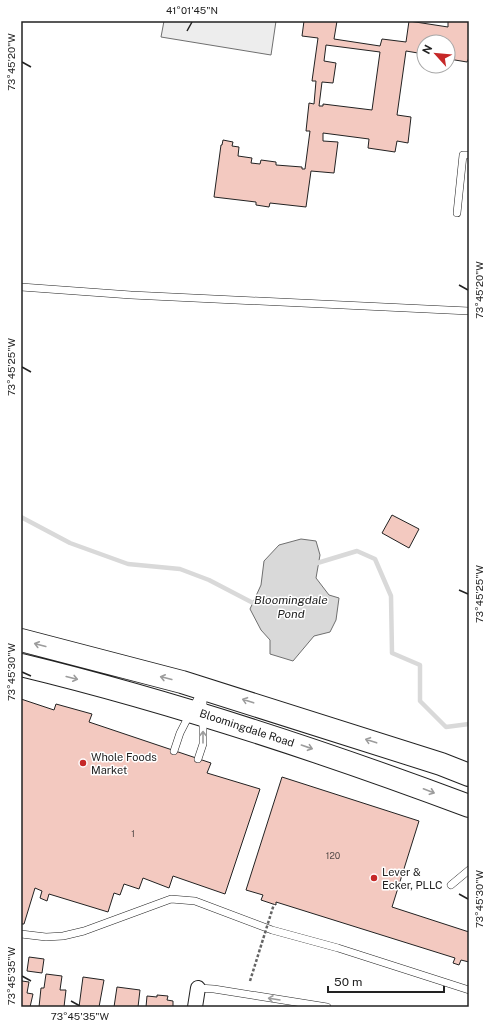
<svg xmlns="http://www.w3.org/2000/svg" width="490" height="1028" viewBox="0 0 490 1028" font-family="'Public Sans',sans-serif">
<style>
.parking{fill:#ededed;stroke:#6f6f6f}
.water{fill:#d9d9d9;stroke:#6f6f6f}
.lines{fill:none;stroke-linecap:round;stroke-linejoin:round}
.stream{stroke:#d9d9d9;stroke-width:4.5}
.building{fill:#f3c9c0;stroke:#222;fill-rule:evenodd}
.lane-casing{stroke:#222;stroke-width:8}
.street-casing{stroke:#222;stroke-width:16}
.primary-casing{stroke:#222;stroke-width:24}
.lane{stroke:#fff;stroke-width:7}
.street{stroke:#fff;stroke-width:14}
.primary{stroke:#fff;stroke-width:22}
.path-bridge{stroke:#646464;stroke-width:2.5;stroke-dasharray:3 2;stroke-linecap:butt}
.oneway{stroke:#9c9c9c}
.ticks{fill:none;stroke:#222;stroke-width:1.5}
.poi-dot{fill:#c62828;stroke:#fff;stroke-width:1.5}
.labels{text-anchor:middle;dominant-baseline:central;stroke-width:3;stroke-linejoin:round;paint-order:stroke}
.number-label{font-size:9px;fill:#564c4a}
.street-label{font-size:11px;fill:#222;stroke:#fff}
.poi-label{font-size:11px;fill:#222;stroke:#fff;text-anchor:start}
.water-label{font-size:12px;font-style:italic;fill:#222;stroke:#fff}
.neatline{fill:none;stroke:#222;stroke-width:1.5}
.ticks-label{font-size:10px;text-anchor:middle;fill:#222}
</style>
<rect width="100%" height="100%" fill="#fff"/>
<path class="parking" d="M164,21H276L271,55L161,37Z"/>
<path class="water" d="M301,539L316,541L320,555L316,578L329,595L339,598L336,620L330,632L314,636L293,661L270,654V640L261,630L250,609L261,585L264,561L279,545Z"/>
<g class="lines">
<path class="stream" d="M21,517L70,543L128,564L180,569L209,580L257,605
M314,564L357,551L375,559L391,596L392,653L420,665V701L446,727L469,724"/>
</g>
<path class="building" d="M304,21H337L334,39L380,46L382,39L406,42L409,21L448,27V21H469V58L467,62L449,59L448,42H424V54L406,51L397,115L411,117L408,143L397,141L395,152L368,148L369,139L323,133V141L338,142L334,173L311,171L306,207L270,203L269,207L256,205V202L214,197L221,145H222L223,140L233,142L232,146L239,147L238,156L252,158L251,163L260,164L261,160L276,162V165L302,167V169H305L310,131H306L309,103L314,104L316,81H312L318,38L302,36ZM326,45L380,52L372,110L323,104V106H319L322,82L333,83L336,63L324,61Z
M392,515L419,529L409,548L382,533Z
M21,699L54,710L56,704L92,714L89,722L211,763L207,773L260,789L225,894L173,876L169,888L143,878L139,889L124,884L120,895L114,893L108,912L49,894L47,901L40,898L42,891L35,888L24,924H21Z
M282,777L419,821L392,907L469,932V962L461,960L459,965L453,963L455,958L276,902V905L261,900L263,895L246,890Z
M29,957L44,959L42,973L27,971Z
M46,974L62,976L60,990H66L64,1007H39L41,988H44Z
M83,977L104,980L99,1007H79Z
M21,978L22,981L29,982L27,993L33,994L30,1007H21Z
M117,987L140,990L138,1007H114Z
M157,995L168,996L167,1000L173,1001V1007H146L147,996L157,997Z"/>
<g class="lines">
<defs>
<path id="lane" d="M457,213L463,155H469
M21,287L131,295L469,311
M174,751L180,733L201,692
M198,759L203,744V692
M451,885L469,870
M21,934L46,937L63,936L84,931L171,899L195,901L272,930L338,948L469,990
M198,988L214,989L327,1007"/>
<path id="street" d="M195,1007L198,988"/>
<path id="primary" d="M21,640L182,682L441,764L469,775
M21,665C174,702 322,751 469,806"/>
</defs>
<use href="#lane" class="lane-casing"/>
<use href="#street" class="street-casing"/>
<use href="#primary" class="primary-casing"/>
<use href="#lane" class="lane"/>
<use href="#street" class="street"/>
<use href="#primary" class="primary"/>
<path class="path-bridge" d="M250,981L274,904"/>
</g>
<defs><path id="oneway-shaft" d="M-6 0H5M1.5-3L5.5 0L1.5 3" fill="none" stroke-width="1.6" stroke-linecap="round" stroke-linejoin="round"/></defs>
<g class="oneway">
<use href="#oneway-shaft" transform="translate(40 645) rotate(-165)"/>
<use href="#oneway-shaft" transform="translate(72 678) rotate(14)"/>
<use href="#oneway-shaft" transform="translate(166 678) rotate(-166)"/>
<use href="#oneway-shaft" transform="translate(248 701) rotate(-162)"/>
<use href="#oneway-shaft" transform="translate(203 737) rotate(-90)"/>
<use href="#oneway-shaft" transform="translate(371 741) rotate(-162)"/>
<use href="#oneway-shaft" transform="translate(307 747) rotate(19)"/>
<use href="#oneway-shaft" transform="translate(429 791) rotate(21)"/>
<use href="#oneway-shaft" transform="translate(274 999) rotate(-171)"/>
</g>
<path class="ticks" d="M187,31L192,22M22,62L31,67M459,285L468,290M22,367L31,372M459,590L468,594M22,672L31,676M459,894L468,899M22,976L31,981M71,1001L80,1006"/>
<g class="poi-dot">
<circle cx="83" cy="763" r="4"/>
<circle cx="374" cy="878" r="4"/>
</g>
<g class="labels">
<g class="number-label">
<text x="133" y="833">1</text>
<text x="333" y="855">120</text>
</g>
<g class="street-label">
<text transform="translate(247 728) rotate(18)">Bloomingdale Road</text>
</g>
<g class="poi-label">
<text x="91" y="757">Whole Foods<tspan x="91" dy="13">Market</tspan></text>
<text x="382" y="872">Lever &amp;<tspan x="382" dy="13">Ecker, PLLC</tspan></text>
</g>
<g class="water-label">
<text x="291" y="600">Bloomingdale<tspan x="291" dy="14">Pond</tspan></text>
</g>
</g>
<rect width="490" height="1028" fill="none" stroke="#ffffff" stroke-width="44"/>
<g transform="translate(436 54) rotate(297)"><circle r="19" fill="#ffffff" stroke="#a7a7a7"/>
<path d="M0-3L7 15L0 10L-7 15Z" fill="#c62828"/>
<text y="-6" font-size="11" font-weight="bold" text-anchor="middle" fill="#222222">N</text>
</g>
<path d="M328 986v6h116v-6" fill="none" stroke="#222222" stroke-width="2"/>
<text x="334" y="986" font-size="12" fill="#222222" stroke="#ffffff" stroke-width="3" paint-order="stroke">50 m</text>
<rect x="22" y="22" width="446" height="984" class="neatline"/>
<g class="ticks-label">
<text x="192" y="14">41°01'45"N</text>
<text transform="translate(11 62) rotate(-90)" y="4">73°45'20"W</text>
<text transform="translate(479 290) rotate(-90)" y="4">73°45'20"W</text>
<text transform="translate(11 367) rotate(-90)" y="4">73°45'25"W</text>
<text transform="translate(479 594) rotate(-90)" y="4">73°45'25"W</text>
<text transform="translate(11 672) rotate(-90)" y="4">73°45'30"W</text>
<text transform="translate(479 899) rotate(-90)" y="4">73°45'30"W</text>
<text transform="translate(11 976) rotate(-90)" y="4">73°45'35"W</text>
<text x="80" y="1020">73°45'35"W</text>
</g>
</svg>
